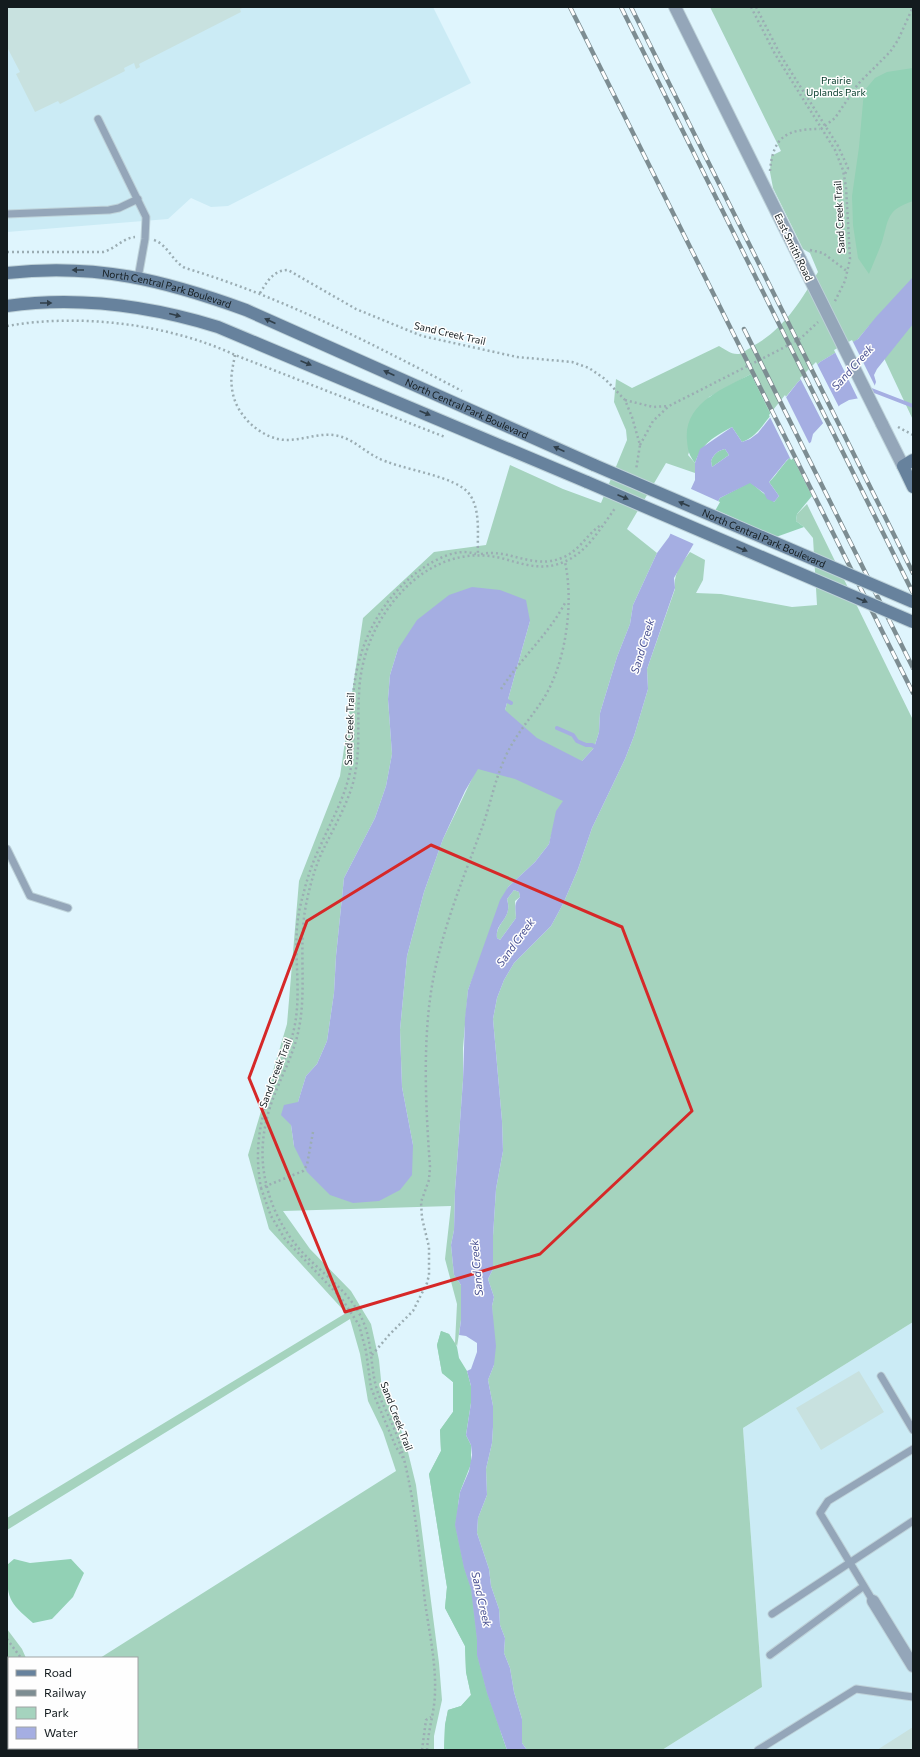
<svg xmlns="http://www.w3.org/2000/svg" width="920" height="1757" viewBox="0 0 920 1757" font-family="Commissioner,sans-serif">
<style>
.built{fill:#cbebf5}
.green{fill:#a5d3be;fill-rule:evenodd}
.forest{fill:#92d1b5}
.water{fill:#a5aee2;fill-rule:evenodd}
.pier{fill:#dff5fd}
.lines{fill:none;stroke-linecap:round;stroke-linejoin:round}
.stream{stroke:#a5aee2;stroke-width:4}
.building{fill:#c8e1df}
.lane-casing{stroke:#bed2d9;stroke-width:9}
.street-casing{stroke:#bed2d9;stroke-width:14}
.secondary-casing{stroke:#bed2d9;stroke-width:14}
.path{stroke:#9badb3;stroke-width:2.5;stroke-dasharray:2 3;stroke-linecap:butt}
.lane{stroke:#94a6b9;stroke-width:7}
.street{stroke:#94a6b9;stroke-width:12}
.secondary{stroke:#67829d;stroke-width:12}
.rail-casing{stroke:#7d8d92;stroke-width:4.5}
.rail{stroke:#fefefe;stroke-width:3;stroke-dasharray:9;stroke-linecap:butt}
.street-bridge-casing{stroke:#bed2d9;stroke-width:14;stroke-linecap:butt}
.secondary-bridge-casing{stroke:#bed2d9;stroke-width:14;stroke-linecap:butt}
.street-bridge{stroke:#94a6b9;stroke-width:12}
.secondary-bridge{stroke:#67829d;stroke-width:12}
.oneway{fill:#303f4a}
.marked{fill:none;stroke:#d62828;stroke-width:3;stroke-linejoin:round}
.labels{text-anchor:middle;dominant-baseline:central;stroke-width:3;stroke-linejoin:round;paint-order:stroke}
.park-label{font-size:10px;fill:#003826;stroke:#fefefe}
.street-label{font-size:10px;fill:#131b1e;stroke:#fefefe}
.water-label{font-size:11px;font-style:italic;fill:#485091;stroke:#fefefe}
</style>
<rect width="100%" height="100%" fill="#dff5fd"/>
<path class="built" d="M7,7H433L471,83L228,206L211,207L191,198L168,219L7,232Z
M913,1322V1750H662L762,1687L743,1428Z"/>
<path class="green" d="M710,7H913V420L869,326L857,340L820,362L798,382L771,415L751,374L709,397L688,455L695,463V473L666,463L627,529L657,553L633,605L630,624L617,657L600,713L599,732L594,748L582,761L553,829L549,844L535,862L508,887L468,990L463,1048V1080L455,1191L454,1230L451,1245L454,1275L461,1285V1320L457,1347L456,1344L455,1490L504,1750H444L445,1725L448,1710L461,1706L471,1695L466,1672L465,1646L445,1608L447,1587L429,1474L441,1451L440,1430L453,1412V1382L442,1373L437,1345L441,1331L449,1334L455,1343L457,1304L445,1259L451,1206L283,1211L310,1249L351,1291L371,1324L379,1360L382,1390L396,1416L406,1444L416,1485L439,1663L442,1700L434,1736V1750H7V1629L22,1649L26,1658H9V1748H137V1658H100L396,1471L383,1432L368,1401L360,1354L350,1319L7,1530V1518L346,1313L269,1229L248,1155L287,1024L299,881L340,776L363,618L434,552L486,545L510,465L563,489L601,503L627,440L626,430L614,402L616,379L632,388L719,346C725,349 731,355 739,354C743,353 748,349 753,346C783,330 801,301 818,272L810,253L803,249L773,188L770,172L771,156L781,151ZM530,621L505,710L443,839L424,892L407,956L400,1030L402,1087L413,1145L294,1146L291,1125L306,1076L317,1064L327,1041L334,993L336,956L344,878L375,818L386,786L392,754L388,699L390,675L398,649Z
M807,504L913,720V1322L743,1428L762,1687L662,1750H527L522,1743V1719L514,1692L510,1668L504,1653L505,1638L500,1625L499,1609L491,1586L489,1569L477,1533L478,1518L487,1495L486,1469L492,1443L493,1427V1406L488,1380L494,1365L492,1306L494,1297L488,1279L493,1269V1236L496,1189L503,1151L502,1121L493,1019L497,998L504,980L514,963L551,926L563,904L578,869L592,828L625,759L634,736L648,689L647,669L675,589C673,574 681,564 690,552L705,560L703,580L696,593L721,594L792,607L817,605L813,538L804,527L796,521L797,514Z
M514,890L519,892L520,897L515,901L516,918L500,940L497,938C495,922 513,919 507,899Z"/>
<path class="forest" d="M913,68V201C886,210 889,219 882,242C878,253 873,264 869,274L858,258L853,225L852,196L859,147L864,91L875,78L887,72Z
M751,374L771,415C762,426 756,437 742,442L732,427C714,437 702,443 695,463C689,455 688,451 687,441C683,403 723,389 751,374Z
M725,449L729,455L712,467L711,461C714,454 717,451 725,449Z
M792,456L812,496L797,514L796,521L804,527L776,537L714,509L720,498L750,482L774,502L779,496L769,482C778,474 782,464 792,456Z
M441,1331L449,1334L457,1347L459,1358L467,1371L471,1386V1403L466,1435L471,1445V1464L460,1492L455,1525L464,1568L471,1589L477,1640V1655L487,1693L507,1750H444L445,1725L448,1710L461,1706L471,1695L466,1672L465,1646L445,1608L447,1587L429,1474L441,1451L440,1430L453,1412V1382L442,1373L437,1345Z
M14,1559L30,1563L71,1559L84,1573L73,1597L52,1619L33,1623C8,1601 7,1599 7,1565Z"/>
<path class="water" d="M913,277V324L877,369L874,375L876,382L871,396L849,400L840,405L813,434L811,442L787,460L769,482L779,496L774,502L767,499L764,493L750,483L720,498L674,578L675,588L647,669L648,689L634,736L625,759L592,828L578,869L563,904L551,926L514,963L504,980L497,998L493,1019L502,1121L503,1151L496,1189L493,1236V1269L488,1279L494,1297L492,1306L496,1346L494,1365L488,1380L493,1406V1427L492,1443L486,1469L487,1495L478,1518L477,1533L489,1569L491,1586L499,1609L500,1625L505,1638L504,1653L510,1668L514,1692L522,1719V1743L527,1750H507L487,1693L477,1655V1640L471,1589L464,1568L455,1525L460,1492L469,1471L472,1455L471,1445L466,1435L471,1403V1386L467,1371L471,1369L477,1352V1343L466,1336L459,1335L461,1320V1285L454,1275L451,1245L454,1230L455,1191L463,1080L465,1018L468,990L500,900L508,887L535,862L549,844L556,811L563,801L515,779L478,769L465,791L443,839L424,892L407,956L400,1030L402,1087L413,1145L412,1175L400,1190L379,1201L353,1203L330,1195L307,1172L294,1146L291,1125L281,1115L284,1105L298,1102L306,1076L317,1064L327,1041L334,993L336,956L344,878L375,818L386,786L392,754L388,699L390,675L398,649L417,620L449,595L472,587L500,590L526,600L530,621L505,710L537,738L582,761L594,748L599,732L600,713L617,657L630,624L633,605L657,553L669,537L695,480V463L700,449L732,427L742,442L750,439L758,433L798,382L820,362L858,339L876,317ZM725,449L729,455L712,467L711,461C714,454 717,451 725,449ZM514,890L519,892L520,897C513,904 516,909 516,918L500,940L497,938C495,921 513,920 507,899Z"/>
<path class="pier" d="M852,340L876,388L872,398L859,401L834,350Z
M816,362L840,409L824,425L800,378Z
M785,395L810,445L791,460L769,415Z
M689,488L720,502L696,545L669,533Z"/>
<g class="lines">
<path class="stream" d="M869,389L913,406
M504,699L511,703
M557,728L573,735L577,741L586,745H592L598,749"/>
</g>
<path class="building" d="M7,7H245L240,9L241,12L139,64L140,67L136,69L134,63L124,68L125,71L60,104L58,101L35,112L16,74L20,72L7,47Z
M859,1371L884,1412L821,1450L796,1408Z
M913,1727V1750H877Z"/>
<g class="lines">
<defs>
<path id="lane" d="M98,119L146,217L145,239L138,278
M7,214L109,210L119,208L138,199
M7,849L30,896L68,908
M881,1376L913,1430
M873,1601L820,1513L828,1501L913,1449
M772,1614L913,1521
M770,1655L864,1586
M758,1750L856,1689L913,1697"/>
<path id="street" d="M675,7L800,259
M882,424L903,466
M873,1601L913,1666"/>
<g id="secondary">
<path id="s1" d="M7,273C95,263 164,280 246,310L594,465"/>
<path d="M7,306C78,296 150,306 218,327L587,482"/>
<path d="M913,460L903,466L913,487"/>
</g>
</defs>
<use href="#lane" class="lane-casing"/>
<use href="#street" class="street-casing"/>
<use href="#secondary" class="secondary-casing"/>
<path class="path" d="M751,7L775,54L835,150L843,170L846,187L850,259L845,281L834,303
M756,7L781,56L838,146L848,168L845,174
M821,129L835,118L858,84L890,52L898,40L913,7
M770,171C773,136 787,129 820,129
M154,240C168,245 172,261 185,268C282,297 373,344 462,391
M810,250L823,253L848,272
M7,252H103C115,249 123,238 135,237
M260,293C267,282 273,270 288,270L356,309L422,336L517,357L572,362L589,368L605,379L625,400L632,417L640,445L636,470
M7,326C80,313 169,324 235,355L445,437
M235,355C233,366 230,377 232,388C234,412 256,434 278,439C296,443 315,433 333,435C351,437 361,449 376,457C399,470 457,475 470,495C481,511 477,536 478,554
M625,400L653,407L669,406
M898,427L913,435
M640,445L653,421L669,406L785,347L801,338L818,322
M481,554C510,548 533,571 564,557C580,550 587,534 601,525
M501,689C521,658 550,633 566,601
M313,1132L307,1165L303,1171L261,1188C255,1156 258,1127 269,1096C277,1074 289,1053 294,1029C303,989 291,947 300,907C305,887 310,867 319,849C330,823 344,800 350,772C355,748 353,725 353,700C355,648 381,595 426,566C440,557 459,548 476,554
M261,1188L271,1216L285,1239L342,1299L359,1325L366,1351L371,1388L396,1447L403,1458
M372,1355L389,1335L413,1311L427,1283L429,1275V1247L422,1218L421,1202L429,1180L430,1167C426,1112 423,1053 430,999C438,938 462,882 483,825C490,805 494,784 502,765C512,738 529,721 544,698C566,662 574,603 565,562
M7,1639L21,1658
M71,1748L72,1750
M422,1750L426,1720L431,1717
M427,1750C428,1730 435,1711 435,1691C436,1662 429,1631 425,1602C419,1551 415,1498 401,1448C396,1429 386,1412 378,1393C370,1370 373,1344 363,1321C351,1293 324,1275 304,1254C285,1234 272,1210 266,1183C259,1154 263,1124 274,1096C282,1075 293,1055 298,1033C308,989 297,944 307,900C311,881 317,861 326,844C336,824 347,804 353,783C361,753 357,724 359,694C360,664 370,634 387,610C413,572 454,547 501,558C523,564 543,572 566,561C588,551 602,526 616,507"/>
<use href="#lane" class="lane"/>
<use href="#street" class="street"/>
<use href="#secondary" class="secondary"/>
<defs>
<path id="rail" d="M570,7L913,693
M621,7L913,593
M631,7L913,573
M744,329L913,668"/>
</defs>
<use href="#rail" class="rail-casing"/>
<use href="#rail" class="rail"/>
<defs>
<path id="street-bridge" d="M800,259L882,424"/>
<g id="secondary-bridge">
<path id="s2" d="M594,465L913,602"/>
<path d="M587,482L913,622"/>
</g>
</defs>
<use href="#street-bridge" class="street-bridge-casing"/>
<use href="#secondary-bridge" class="secondary-bridge-casing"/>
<use href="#street-bridge" class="street-bridge"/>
<use href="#secondary-bridge" class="secondary-bridge"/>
</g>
<defs><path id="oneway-solid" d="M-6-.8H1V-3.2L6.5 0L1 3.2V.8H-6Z"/></defs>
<g class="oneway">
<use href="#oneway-solid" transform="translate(78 270) rotate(-180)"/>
<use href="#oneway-solid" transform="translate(46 303)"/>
<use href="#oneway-solid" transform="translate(175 315) rotate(14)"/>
<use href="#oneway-solid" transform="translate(270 321) rotate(-156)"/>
<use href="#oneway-solid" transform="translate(306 363) rotate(23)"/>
<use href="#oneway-solid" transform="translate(389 373) rotate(-156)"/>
<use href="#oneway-solid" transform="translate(425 413) rotate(23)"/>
<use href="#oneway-solid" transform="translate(559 449) rotate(-156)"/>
<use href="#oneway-solid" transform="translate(623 497) rotate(23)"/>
<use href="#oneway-solid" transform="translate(684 504) rotate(-157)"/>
<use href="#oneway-solid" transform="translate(742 549) rotate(23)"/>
<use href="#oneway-solid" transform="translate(862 600) rotate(23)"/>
</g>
<path class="marked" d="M431,845L622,927L692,1111L540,1254L345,1312L249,1078L307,921Z"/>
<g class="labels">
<g class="park-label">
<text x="836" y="80">Prairie<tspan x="836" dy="12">Uplands Park</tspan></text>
</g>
<g class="street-label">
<text transform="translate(839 217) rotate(-93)">Sand Creek Trail</text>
<text transform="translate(794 247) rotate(64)">East Smith Road</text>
<text stroke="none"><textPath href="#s1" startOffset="162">North Central Park Boulevard</textPath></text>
<text transform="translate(450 333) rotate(13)">Sand Creek Trail</text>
<text stroke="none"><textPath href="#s1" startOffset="486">North Central Park Boulevard</textPath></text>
<text stroke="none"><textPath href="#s2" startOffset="185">North Central Park Boulevard</textPath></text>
<text transform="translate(349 729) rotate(-88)">Sand Creek Trail</text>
<text transform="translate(275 1073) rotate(-69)">Sand Creek Trail</text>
<text transform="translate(397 1416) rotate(69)">Sand Creek Trail</text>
</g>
<g class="water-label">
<text transform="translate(852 367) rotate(-48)">Sand Creek</text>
<text transform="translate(642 646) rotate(-73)">Sand Creek</text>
<text transform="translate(515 942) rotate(-54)">Sand Creek</text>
<text transform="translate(476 1268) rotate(-95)">Sand Creek</text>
<text transform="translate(482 1599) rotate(77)">Sand Creek</text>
</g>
</g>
<rect width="920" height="1757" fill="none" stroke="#131b1e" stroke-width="16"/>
<rect x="8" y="1657" width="130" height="92" fill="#fefefe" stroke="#a0a3a4"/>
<rect x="16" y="1670" width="20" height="6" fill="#67829d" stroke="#a0a3a4"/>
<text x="44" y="1677" font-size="12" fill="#131b1e">Road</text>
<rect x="16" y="1690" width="20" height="6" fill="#7d8d92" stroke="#a0a3a4"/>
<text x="44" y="1697" font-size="12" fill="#131b1e">Railway</text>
<rect x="16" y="1707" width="20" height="12" fill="#a5d3be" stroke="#a0a3a4"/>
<text x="44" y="1717" font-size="12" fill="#131b1e">Park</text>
<rect x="16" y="1727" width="20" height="12" fill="#a5aee2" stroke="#a0a3a4"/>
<text x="44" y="1737" font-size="12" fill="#131b1e">Water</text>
</svg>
